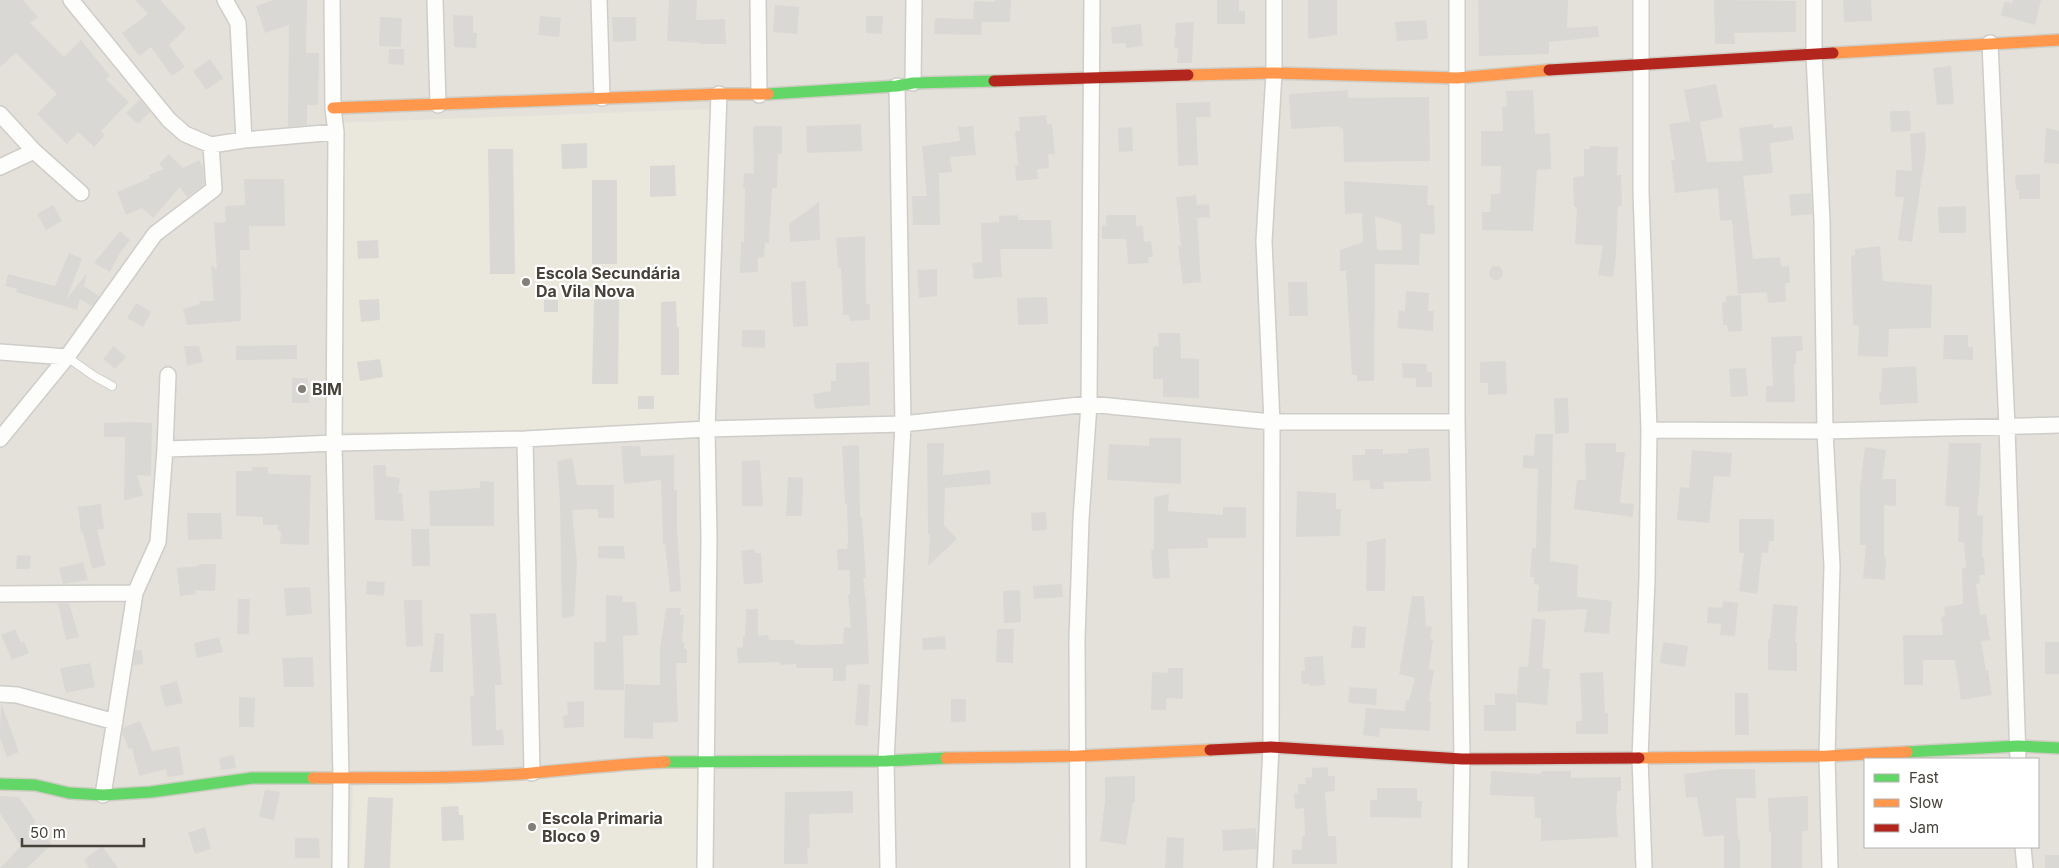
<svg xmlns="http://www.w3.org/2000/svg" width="2059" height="868" viewBox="0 0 2059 868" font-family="Inter,sans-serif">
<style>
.residential{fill:#e4e1da;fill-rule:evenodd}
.education{fill:#eae7dc}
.building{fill:#dad8d4;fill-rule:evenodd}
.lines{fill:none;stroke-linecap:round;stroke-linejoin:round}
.lane-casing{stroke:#cfcdc9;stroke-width:10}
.street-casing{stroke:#cfcdc9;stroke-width:18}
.fast-casing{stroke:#cfccc4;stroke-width:14}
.slow-casing{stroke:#cfccc4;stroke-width:14}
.jam-casing{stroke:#cfccc4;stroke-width:14}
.lane{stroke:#fdfdfc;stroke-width:8}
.street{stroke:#fdfdfc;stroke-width:15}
.fast{stroke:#63d668;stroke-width:11}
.slow{stroke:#ff974d;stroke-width:11}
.jam{stroke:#b3261e;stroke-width:11}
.poi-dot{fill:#827e78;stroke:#fff;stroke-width:2}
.labels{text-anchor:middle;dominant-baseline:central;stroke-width:4.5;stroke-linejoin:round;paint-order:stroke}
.poi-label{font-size:16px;font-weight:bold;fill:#464139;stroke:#fff;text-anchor:start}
</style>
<rect width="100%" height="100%" fill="#f1efec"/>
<path class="residential" d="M0,0H2059V868H0ZM1865,759H2038V847H1865Z"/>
<path class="education" d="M712,109L716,432H341L336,123Z
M714,765L713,868H350L353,786Z"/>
<path class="building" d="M0,0H23L38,17L30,23L64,57L81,40L110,76L106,79L129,102L101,131L105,135L94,147L78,132L67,144L37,114L57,94L16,53L0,67Z
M135,0H160L186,28L169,45L185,67L172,76L151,47L139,56L122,33L148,14Z
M273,0H307L306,53H319L318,105H307V125L288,127L289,25L265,33L256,6Z
M669,0H697L696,20L725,19L726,44H699V43L667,41Z
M995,0H1011L1010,22H982L981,35L934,34L935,18L973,19L974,1L995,2Z
M1217,0H1239V11H1245V24H1217Z
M1308,0H1337V35L1308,39Z
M1478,0H1568L1567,28L1598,26L1599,37L1549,42V54L1479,56Z
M1714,0L1796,1V32L1734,33L1735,44H1715Z
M1843,0H1871L1872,21L1844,22Z
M2013,0H2041L2035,25L2001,15L2005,1L2012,4Z
M775,5L799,7L797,34L773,32Z
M453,15L473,16V33H477L476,48L454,47Z
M540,16L561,18L559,37L538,35Z
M866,16H883L882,34L866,33Z
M380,17L402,18L401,47L379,46Z
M612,17H636V41L613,42Z
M1426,20L1428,39L1397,41L1395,22Z
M1194,22L1192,63H1177L1178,48H1174L1175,35L1176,36L1175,23Z
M1141,24L1143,46L1126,48V43L1112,44L1111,27Z
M389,49H404V65L388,64Z
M210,59L223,78L206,90L193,71Z
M1951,66L1954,104L1937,105L1933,68Z
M1716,84L1723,117L1700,122L1707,162L1743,161L1739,128L1773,124V128L1792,126L1794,140L1770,143L1773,173L1743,176L1753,259L1780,257L1781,267L1789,266L1790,283H1785L1786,301L1768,303L1767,292L1738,294L1732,220L1720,221L1718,188L1675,193L1671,160H1675L1669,124L1690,121L1684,90Z
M1348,90V98L1429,97L1430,161L1344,162L1343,128L1340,129L1339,126L1291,129L1289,94Z
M1533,90L1535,134L1550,133L1551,169L1537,170L1533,231L1482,230V212H1490L1491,194H1500L1501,166H1481V131H1503L1502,107L1507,106L1506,91Z
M140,99L150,112L138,124L126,113Z
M1210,102L1211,117H1196L1198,165L1178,166L1176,103Z
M1890,111H1910L1911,131L1891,132Z
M1046,115L1047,124H1052L1055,154H1048L1049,168L1037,169L1038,179L1016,181L1015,165H1018L1015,131H1020L1019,117Z
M861,124L862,151L807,153L806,126Z
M753,126H782V154H778L777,188H772L769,243H765L764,258L758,257V272L740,273L741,242H744L745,189H743L744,173L754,174Z
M973,126L976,155L950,157L952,172L939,173L940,225H913L912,196H927L922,146L960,141L958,127Z
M1132,127L1133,151L1119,152L1118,128Z
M2046,128L2059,131V164L2044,163Z
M1925,132L1926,150L1912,242L1898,240L1904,197H1895L1896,170L1912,171L1910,134Z
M587,143V168L562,169L561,144Z
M1590,146L1618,147L1617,175H1621L1622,206H1618L1616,255L1613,277L1598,275L1603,246L1575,244L1577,207H1574L1573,177L1584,176V149H1590Z
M488,149H513L515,274H490Z
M169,154L183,168L199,160L203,167L204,185L187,197L180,187L153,218L142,208L126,215L117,192L150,178L149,175L164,169L159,164Z
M675,165L676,196L650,197V166Z
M2040,174V199H2019V190H2016L2015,175Z
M244,179H284L285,226H249L250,250H240L241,321L187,325L183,309L200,304L199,301H214L211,265L217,270L214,223L226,222L225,206L245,205Z
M592,180H617V264H592Z
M1344,181L1428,186L1427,205H1434L1435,234H1420L1419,265L1375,264L1374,381H1357V375H1352L1346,271H1340V250L1363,242L1362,213L1345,214ZM1375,216L1401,224L1402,250H1377Z
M1811,193L1812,214L1791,216L1789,195Z
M1196,195L1197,205L1209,204L1210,217L1197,218L1201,282L1183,284L1178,246H1181L1176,197Z
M819,202L820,240L790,242L789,224Z
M53,205L62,221L46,230L37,214Z
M1966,206V233H1939L1938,207Z
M1018,215V220H1051L1052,249H1000L1002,277L974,279L972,263L982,262L981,223L999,222V216Z
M1106,215H1136V226H1143L1144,242L1151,241L1153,257H1148L1149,263L1128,264L1126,239H1102V225H1106Z
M120,231L130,240L120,253L110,272L94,263Z
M865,236L866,304H870V320L850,321L849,315H843L841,268H838L836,238Z
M378,240L379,258L358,259L357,241Z
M1880,246L1883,281L1932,285L1931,328L1889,329L1888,357L1858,356L1859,325H1853L1851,256L1855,255V249Z
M69,253L82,259L66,300L87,273L84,286L99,296L92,306L80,299L77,310L16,292L17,289L5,286L8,274L55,286Z
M1489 273a7 7 0 1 1 14 0a7 7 0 1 1-14 0Z
M937,269V296L919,298L917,270Z
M806,281L808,326L793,327L791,282Z
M1288,282H1307L1308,316H1289Z
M1406,291L1429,293L1428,311H1434L1433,331L1397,328L1399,310L1405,311Z
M1741,295L1742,331L1728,332L1727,325H1723L1722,302H1726V296Z
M1047,297L1048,324L1018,325L1017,298Z
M379,299L380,320L361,322L359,300Z
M594,299L619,300L618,384H592Z
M544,300H558V312H544Z
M676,301L677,327H679V375H661V302Z
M136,303L151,312L143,327L127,318Z
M742,330H765V348L742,347Z
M1158,333H1180L1181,358L1199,359V398L1163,397V379H1153V347L1159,346Z
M1944,335H1968V347H1973V360L1943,359Z
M1802,336L1803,351H1796V364H1794L1795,402H1766V386H1773L1771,337Z
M297,345V359L236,360V346Z
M114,346L126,357L115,369L103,359Z
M184,346H199L203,362L187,366Z
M380,359L383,377L360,381L357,362Z
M1506,361L1507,394L1488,395V383H1480V362Z
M869,362L870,405L815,409L813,394L831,391V381H836V363Z
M1402,363L1427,364V372H1432V387H1416V378H1403Z
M1916,366L1918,403L1880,405L1879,392H1881L1882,368Z
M1746,368L1748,396L1731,397L1729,369Z
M292,378H308L309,403H292Z
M638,396H654V409H638Z
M1554,398H1568L1569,433L1555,434Z
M132,422L152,423L151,476L137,475L143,495L124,501L125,437H104V423Z
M1535,434H1553L1550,561L1578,565L1577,597L1612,601L1609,634L1584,632L1587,609L1537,612L1539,585L1534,584V577H1530L1532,548H1536L1538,469L1523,468V455L1534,456Z
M1149,438H1181V484L1107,480L1109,444L1149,446Z
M927,443H944L943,475L990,470L991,484L945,488L944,525L957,539L928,566L930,534H928Z
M1585,443H1616V452H1625L1620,503L1634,504L1633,517L1574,509L1577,480H1586Z
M1949,443H1981L1980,482L1977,515L1983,516L1982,557H1984L1985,575H1979L1980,583L1976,584L1980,615L1986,614L1990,640L1981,641L1986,671L1988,670L1992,695L1961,700L1955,660H1923V685H1904L1903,635H1943L1941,617L1945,616L1944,607L1963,604L1962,568H1966L1964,542H1958L1959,507L1945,506Z
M859,445L860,517H862L866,578H863L866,602L869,664L846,665V681H833V668H797L796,664L780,665V662L738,663L737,648L743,647V636H745L746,609H758V636L768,635L769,640H794L795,644L809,645L843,644L844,627L851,628L848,595H850V570H838L837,549H847L848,540L847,504H845L842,446Z
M621,446H640L641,456L674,455V490H677V527L681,591L670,592L665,544H663L661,480L624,484Z
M1865,447L1886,450L1882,479H1896V506L1884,505V557H1886L1885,580L1863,578L1866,545H1860V488Z
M1429,448L1431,481L1383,482L1384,489H1370V481L1366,480L1353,481L1352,455H1365V449H1383V454L1408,453V449Z
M1692,450L1732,453L1730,477L1714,476L1709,523L1677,520L1680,487L1689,488Z
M572,458L577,485H614V518H598V509L572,510L577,563L574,616L562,618L560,503L557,461Z
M760,460L763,506H742V461Z
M373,465H386V476L400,478L398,493H402L404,521L375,520Z
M252,467H268V474L311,475L309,545L280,544L281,531H278V525H263V517L236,516V471H252Z
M788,477L803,478L802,516H786Z
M480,481L494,482V526H430L429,491L480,488Z
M1297,491L1336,493V509H1341L1340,536L1296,537Z
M1169,494L1168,511L1223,515V507H1246V538H1207L1208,548L1168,549L1170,578L1153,579L1151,550H1154V497Z
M101,504L104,529L97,530L106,565L92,569L83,532H81L78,507Z
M1046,512L1047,530L1032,531L1031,513Z
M187,513H221L222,539L188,540Z
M1739,519H1774V541H1769L1768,553H1762L1757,594L1739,591L1744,553H1739Z
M411,529H429L430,566H412Z
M1386,538L1385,591H1366L1367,542Z
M598,546H624L625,559L598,558Z
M755,549V553H761L763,583L744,584L741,551Z
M17,555L31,556L30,569H16Z
M83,562L88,580L63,584L59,568Z
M199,564H216L215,591L195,590L196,594L180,596L177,568L199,566Z
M367,581L385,582L384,596L366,594Z
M1062,584L1063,597L1034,599L1033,586Z
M310,587L312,614L286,616L284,588Z
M1020,590L1021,622L1004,623L1003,591Z
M606,595L623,596L622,602H636L638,635L623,636L624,690H594V642H606Z
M1412,596H1424L1426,626L1432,627L1430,639L1433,640L1429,669L1434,670L1429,701H1431L1430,731L1380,728L1379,737L1363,735L1366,708L1405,711L1406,700H1409L1415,678L1399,674Z
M238,599H250L249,634H237Z
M404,600H422L423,646L406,647Z
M1723,601L1738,603L1735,636L1720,635L1721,624L1707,623L1708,607L1722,608Z
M58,603H69L79,637L66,640Z
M1773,604L1798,606L1795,642H1797V671L1768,670V639H1770Z
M666,608H681L680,615H684L682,642H684V649H687V663H676L678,722L653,723V739L624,738L625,684L660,685V650Z
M496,613L502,685H495L496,730H503L504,745L472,746L470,696H474L470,614Z
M1532,618L1546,620L1542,668L1550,669L1547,705L1516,702L1519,666L1528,667Z
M1353,626L1366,627L1365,648H1351Z
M15,629L21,643L24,641L29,653L12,660L1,635Z
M997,629H1014L1013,663L996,662Z
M435,633L444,634L443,672H430Z
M945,636L946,649L923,650L922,638Z
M219,637L223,652L197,658L194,643Z
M1663,642L1688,646L1685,667L1660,663Z
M2045,642H2059V674H2045Z
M135,650H142L143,664L133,665Z
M1323,656L1325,685L1310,686V684H1302L1301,671L1305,670L1304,657Z
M313,657L314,687H284L282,658Z
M90,663L95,687L66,693L60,668Z
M1168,668H1183V699L1166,698V710H1151L1152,672L1168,673Z
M1603,672L1605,713H1608V734H1576V721H1582L1580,673Z
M177,681L183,703L165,707L160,686Z
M858,684L870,685L868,726L855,725Z
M1350,687L1377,689L1376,705L1348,703Z
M1495,693L1516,694V731H1484V705H1495Z
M1735,693H1748L1749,735H1735Z
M239,697L255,698L254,727H239Z
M951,699H966V722H951Z
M584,701V727L564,728L563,716L568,715L567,702Z
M1,703L19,752L7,757L0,737Z
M140,721L152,751L179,746L184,775L167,777L166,769L139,776L132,748L129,749L122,733L123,728Z
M234,755L236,768L221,770L219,758Z
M1328,767V776H1335V791L1325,792L1328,836H1336L1337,864H1292V850H1302V836H1305L1304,808L1295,809L1294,793H1298V784H1306L1305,778L1312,777V768Z
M1722,769H1755L1756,798H1736L1738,839H1740V868H1724V835L1704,837L1697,797L1686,798L1684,774Z
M1491,771L1541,774V771H1571V778L1621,777V791H1617V805H1616L1618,837L1541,841V818H1535L1534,797L1490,795Z
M1135,776V802H1133L1126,845L1100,841L1105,802V777Z
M1377,788H1417V801H1422L1421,818L1370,817V800H1377Z
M265,790L280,792L274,820L259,817Z
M853,791V813L809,814L810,848H807L808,864H784L785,792Z
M0,796L19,797L36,822L33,824L52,844L27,868H0L21,846L0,813Z
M1808,796V831H1802V868H1771V832H1769L1768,798Z
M368,797L393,798L390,868H364Z
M458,806L459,815H463L464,840L442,841L441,807Z
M205,827L211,849L195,854L188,833Z
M1256,828L1257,849L1223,851L1222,830Z
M1167,837L1184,838L1183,868H1165Z
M295,838H319L320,858H295Z
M102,846L118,868H89L84,860Z
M2045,855H2059V868H2045Z"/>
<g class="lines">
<defs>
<path id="lane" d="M67,357L94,376L112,386"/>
<path id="street" d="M71,0L169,120L185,134L211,145
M225,0L238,23L244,140
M332,0L333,108L336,132L334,443L341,777L340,868
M435,0L438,105
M599,0L602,98
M758,0L759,95
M1457,0V422L1462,759L1460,868
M1641,0V192L1649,430L1647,579L1640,758L1644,868
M1814,0V55L1822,221L1825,431L1832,566L1827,756L1830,868
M1990,43L2007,427L2018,759
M913,83L914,0
M0,114L34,151L81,193
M0,167L34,151
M0,352L67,357
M1649,430L1825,431L2059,425
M0,439L67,357L155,234L214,189L211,145L244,140L336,132
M525,439L532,773
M165,449L168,375
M0,594L135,593L158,542L165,449L267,446L334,443L525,439L707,429L903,424L1089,404L1272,422H1457
M0,694L17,695L115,722
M103,795L135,593
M2023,847L2025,868
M705,868L709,538L707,429L719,94
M888,868L886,761L903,424L897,86
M1078,868L1077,639L1081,519L1089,404L1092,0
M1265,868L1271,747L1272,422L1264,241L1274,73V0"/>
<path id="fast" d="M768,94L897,86L913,83L994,81
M1907,752L2018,746L2059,748
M665,762L886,761L946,758
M0,784L35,785L69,793L103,795L151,792L252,778H313"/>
<path id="slow" d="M1833,53L2059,40
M1188,75L1274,73L1457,78L1549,70
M333,108L719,94H768
M946,758L1078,756L1210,750
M1639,758L1827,756L1907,752
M313,778C386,777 459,779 532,773C577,769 620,764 665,762"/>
<path id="jam" d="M1549,70L1833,53
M994,81L1188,75
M1210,750L1271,747L1462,759L1639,758"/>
</defs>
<use href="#lane" class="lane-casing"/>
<use href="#street" class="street-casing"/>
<use href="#fast" class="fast-casing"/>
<use href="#slow" class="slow-casing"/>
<use href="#jam" class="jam-casing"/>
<use href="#lane" class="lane"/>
<use href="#street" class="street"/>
<use href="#fast" class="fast"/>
<use href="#slow" class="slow"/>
<use href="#jam" class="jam"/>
</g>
<g class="poi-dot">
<circle cx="526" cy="282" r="5"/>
<circle cx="302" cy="389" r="5"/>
<circle cx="532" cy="827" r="5"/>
</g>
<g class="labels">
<g class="poi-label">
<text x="536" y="273">Escola Secundária<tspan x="536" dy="18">Da Vila Nova</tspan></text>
<text x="312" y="389">BIM</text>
<text x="542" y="818">Escola Primaria<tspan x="542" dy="18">Bloco 9</tspan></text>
</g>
</g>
<rect x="1864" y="758" width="175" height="90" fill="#ffffff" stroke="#b5b3b0"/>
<rect x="1874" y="774" width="25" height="8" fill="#63d668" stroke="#b5b3b0"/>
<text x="1909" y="783" font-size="15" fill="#464139">Fast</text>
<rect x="1874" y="799" width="25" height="8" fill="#ff974d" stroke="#b5b3b0"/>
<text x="1909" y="808" font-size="15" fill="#464139">Slow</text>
<rect x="1874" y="824" width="25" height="8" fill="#b3261e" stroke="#b5b3b0"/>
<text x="1909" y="833" font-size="15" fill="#464139">Jam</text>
<path d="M22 838v8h122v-8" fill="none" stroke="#464139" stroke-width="2.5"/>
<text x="30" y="838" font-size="15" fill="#464139" stroke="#ffffff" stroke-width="4" paint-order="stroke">50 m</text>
</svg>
